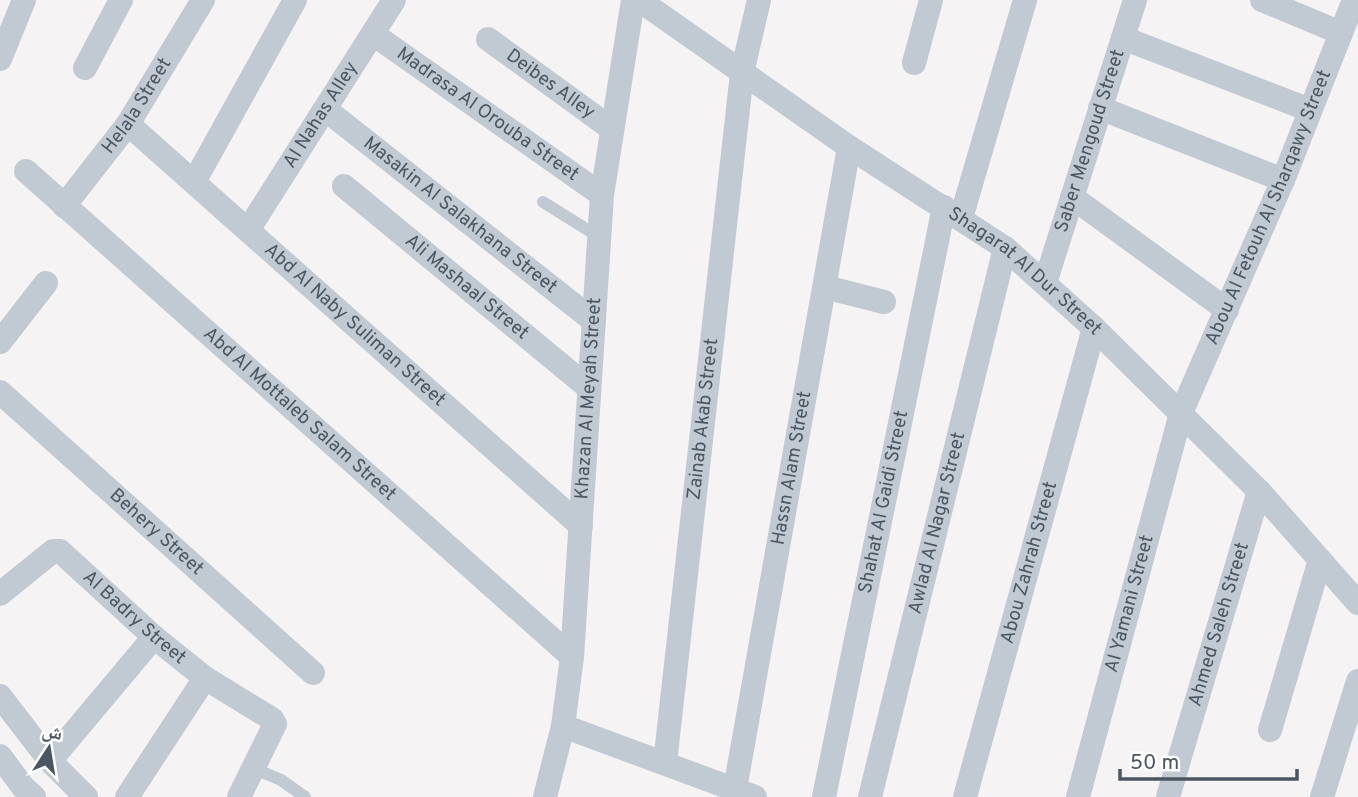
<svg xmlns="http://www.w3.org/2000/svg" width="1358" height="797" viewBox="0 0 1358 797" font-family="Overpass,'Noto Naskh Arabic',sans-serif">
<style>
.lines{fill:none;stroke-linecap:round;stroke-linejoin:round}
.service{stroke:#c1cad2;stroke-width:12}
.minor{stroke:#c1cad2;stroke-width:24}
.labels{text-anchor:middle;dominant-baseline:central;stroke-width:5;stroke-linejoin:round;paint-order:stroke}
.street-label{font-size:19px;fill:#4a5661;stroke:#fff}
</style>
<rect width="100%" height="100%" fill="#f5f3f3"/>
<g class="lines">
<path class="service" d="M543,202L599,237
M253,768L281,780L305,797"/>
<g class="minor">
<path id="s1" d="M639,0L849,147L1005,248L1094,328L1259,491L1358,603"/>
<path d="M1262,0L1341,33"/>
<path id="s2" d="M373,34L602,195"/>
<path d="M1123,38L1310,110"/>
<path id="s3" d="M488,39L612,129"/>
<path d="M0,59L24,0"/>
<path d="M914,63L931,0"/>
<path d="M85,68L121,0"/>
<path d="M1100,108L1283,180"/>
<path id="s4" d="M325,109L594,321"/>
<path id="s5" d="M128,124L581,526"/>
<path id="s6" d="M26,171L572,657"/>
<path d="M194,182L295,0"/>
<path id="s7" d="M344,186L589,388"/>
<path d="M1072,197L1227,310"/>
<path id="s8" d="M64,206L128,124L203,0"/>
<path d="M961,218L1025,0"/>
<path id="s9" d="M248,230L394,0"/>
<path id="s10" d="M1045,283L1135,0"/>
<path d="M825,287L884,302"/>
<path d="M0,342L46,283"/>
<path id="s11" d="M0,392L313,673"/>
<path id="s12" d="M0,594L53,551H60L154,637L205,678L272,719L275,724L239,797"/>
<path d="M0,696L50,761L86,797"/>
<path d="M563,726L755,797"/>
<path d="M1270,730L1320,560"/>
<path d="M0,756L23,787L34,797"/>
<path d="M50,761L154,637"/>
<path id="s13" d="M665,763L742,73L759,0"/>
<path id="s14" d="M735,789L849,147"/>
<path d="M127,797L205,678"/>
<path id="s15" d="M545,797L563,726L572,657L602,195L633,0"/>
<path id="s16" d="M824,797L944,207"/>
<path id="s17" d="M870,797L1005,248"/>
<path id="s18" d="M965,797L1094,328"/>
<path id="s19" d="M1078,797L1181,413L1283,180L1354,0"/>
<path id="s20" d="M1168,797L1259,491"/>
<path d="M1322,797L1358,681"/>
</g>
</g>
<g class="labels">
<g class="street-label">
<text stroke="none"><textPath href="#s3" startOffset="77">Deibes Alley</textPath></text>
<text stroke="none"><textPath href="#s8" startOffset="124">Helala Street</textPath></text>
<text stroke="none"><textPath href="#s2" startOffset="140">Madrasa Al Orouba Street</textPath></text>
<text stroke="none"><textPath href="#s9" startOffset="136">Al Nahas Alley</textPath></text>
<text stroke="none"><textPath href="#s10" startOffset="149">Saber Mengoud Street</textPath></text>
<text stroke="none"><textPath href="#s19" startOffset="621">Abou Al Fetouh Al Sharqawy Street</textPath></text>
<text stroke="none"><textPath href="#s4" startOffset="172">Masakin Al Salakhana Street</textPath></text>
<text stroke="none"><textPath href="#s1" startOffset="472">Shagarat Al Dur Street</textPath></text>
<text stroke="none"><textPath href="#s7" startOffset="159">Ali Mashaal Street</textPath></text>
<text stroke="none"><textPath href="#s5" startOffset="303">Abd Al Naby Suliman Street</textPath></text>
<text stroke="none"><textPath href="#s15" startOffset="402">Khazan Al Meyah Street</textPath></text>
<text stroke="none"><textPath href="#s6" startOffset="366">Abd Al Mottaleb Salam Street</textPath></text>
<text stroke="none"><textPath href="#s13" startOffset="346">Zainab Akab Street</textPath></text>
<text stroke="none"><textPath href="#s14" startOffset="326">Hassn Alam Street</textPath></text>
<text stroke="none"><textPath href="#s16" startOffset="301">Shahat Al Gaidi Street</textPath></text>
<text stroke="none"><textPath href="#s17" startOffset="282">Awlad Al Nagar Street</textPath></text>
<text stroke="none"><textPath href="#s11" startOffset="210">Behery Street</textPath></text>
<text stroke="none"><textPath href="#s18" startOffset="243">Abou Zahrah Street</textPath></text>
<text stroke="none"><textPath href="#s19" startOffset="200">Al Yamani Street</textPath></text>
<text stroke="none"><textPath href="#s12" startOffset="175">Al Badry Street</textPath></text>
<text stroke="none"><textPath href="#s20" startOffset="180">Ahmed Saleh Street</textPath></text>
</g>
</g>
<g transform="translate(49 748) rotate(12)" stroke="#ffffff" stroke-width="5" paint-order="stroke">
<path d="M0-5L12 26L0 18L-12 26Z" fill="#4a5661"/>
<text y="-10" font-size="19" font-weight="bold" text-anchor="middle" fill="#4a5661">ش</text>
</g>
<path d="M1120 769v10h177v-10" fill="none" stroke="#4a5661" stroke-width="3.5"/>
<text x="1130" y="769" font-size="21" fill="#4a5661" stroke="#ffffff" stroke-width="5" paint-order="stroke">50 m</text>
</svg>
